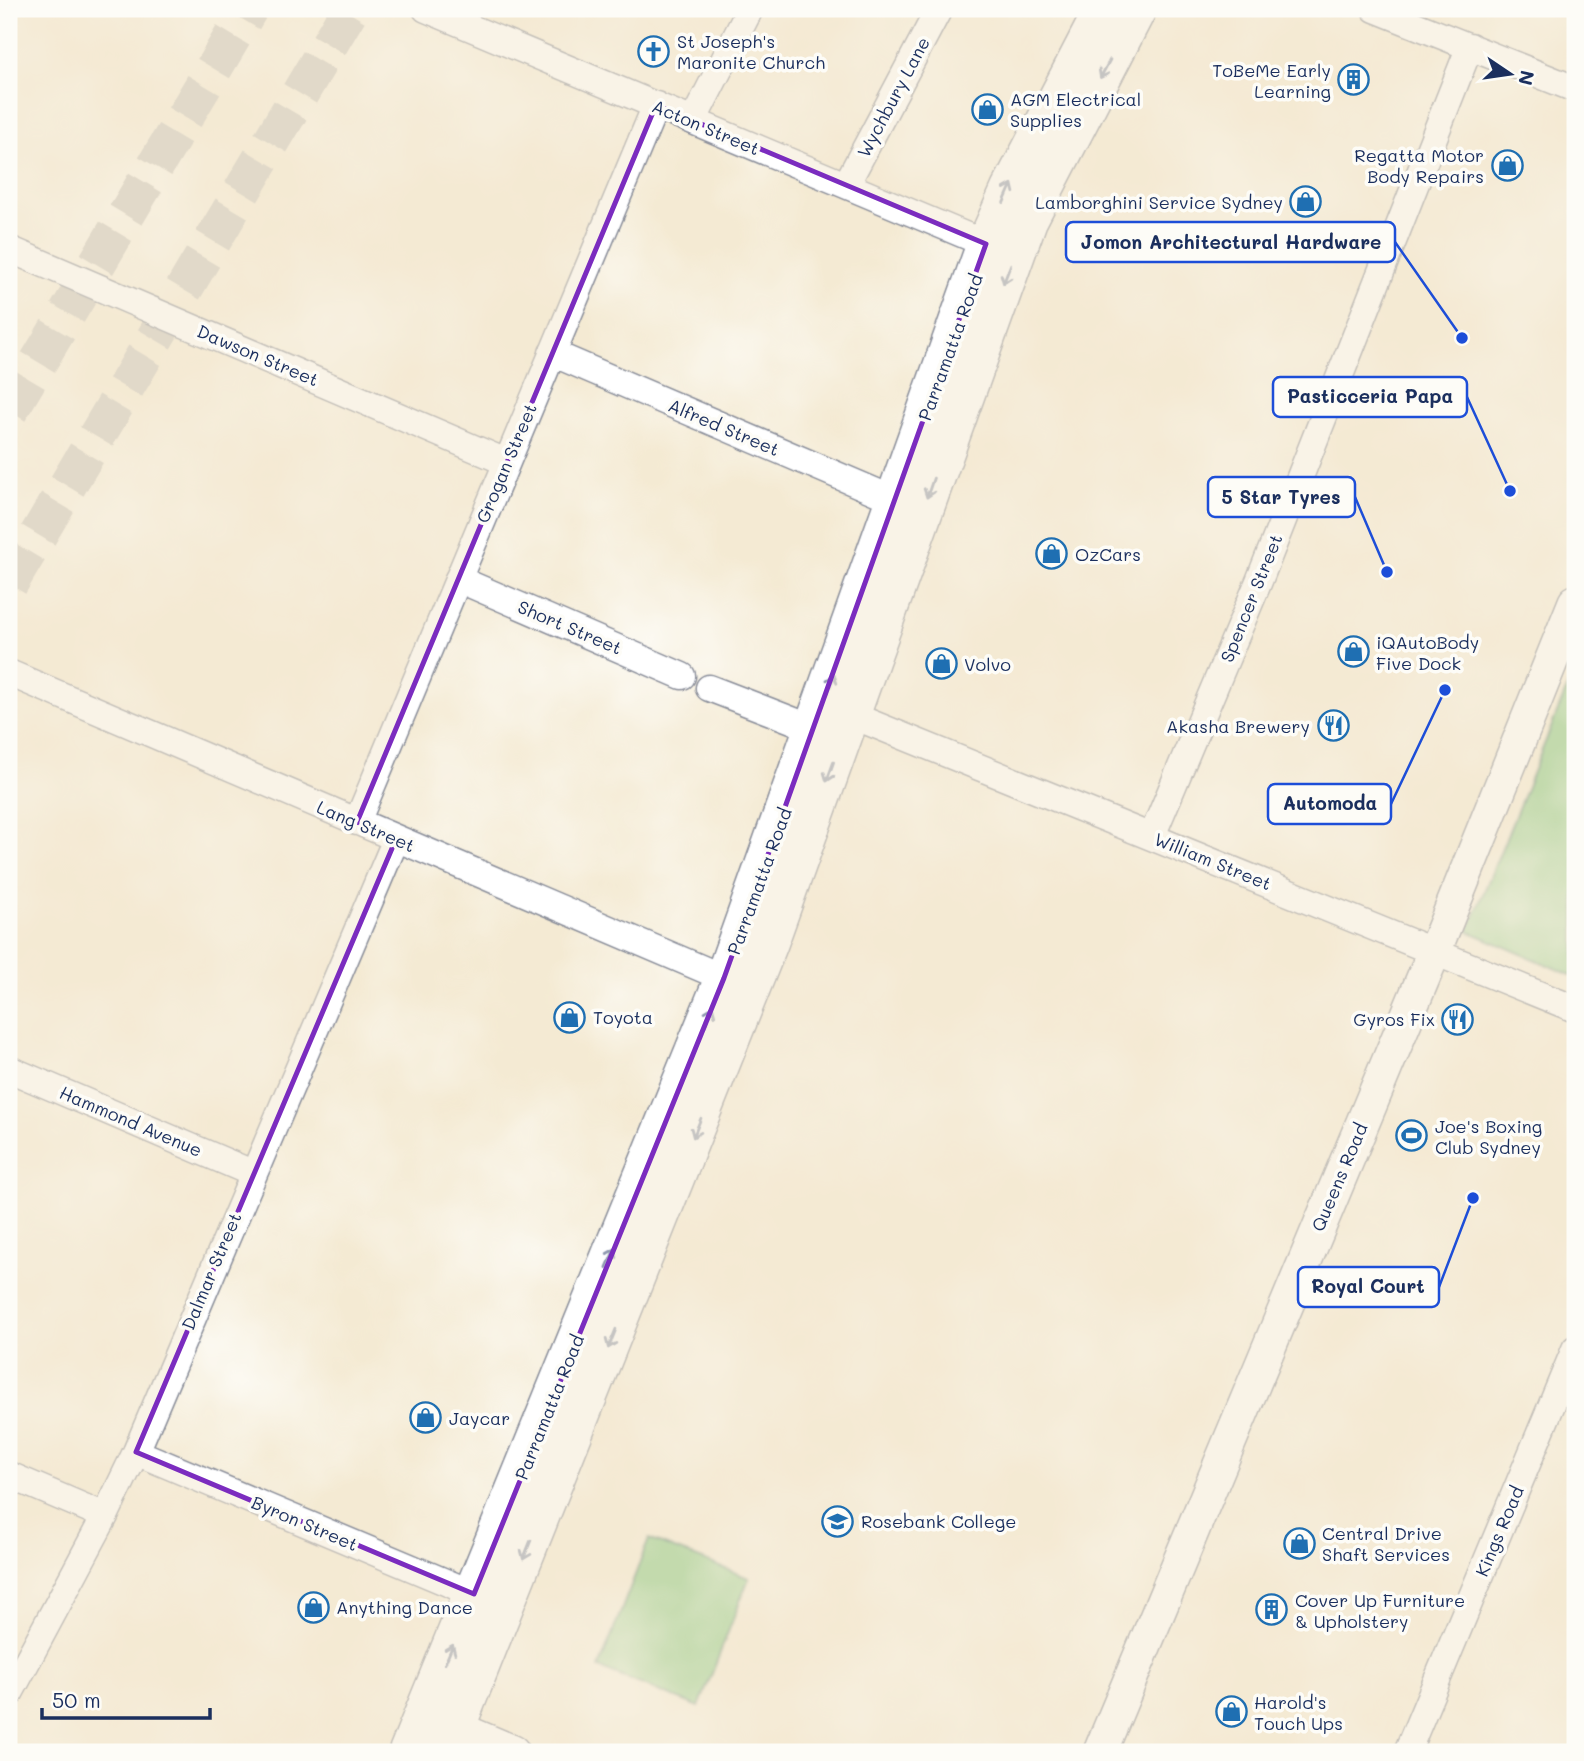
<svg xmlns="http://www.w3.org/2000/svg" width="1584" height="1761" viewBox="0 0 1584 1761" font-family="Mali,sans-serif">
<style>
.green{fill:#87c87f;stroke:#517c6e;stroke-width:2}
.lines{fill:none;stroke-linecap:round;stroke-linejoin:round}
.highway-tunnel{stroke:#c9c5bc;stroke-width:38;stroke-dasharray:38 19;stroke-linecap:butt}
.minor-casing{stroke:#888c98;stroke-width:29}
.major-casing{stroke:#888c98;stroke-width:36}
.highway-casing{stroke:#888c98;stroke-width:41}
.minor{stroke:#fff;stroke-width:26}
.major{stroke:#fff;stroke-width:33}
.highway{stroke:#fff;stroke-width:38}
.oneway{stroke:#8d97ae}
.marked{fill:none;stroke:#7b2cbf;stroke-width:5;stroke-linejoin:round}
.labels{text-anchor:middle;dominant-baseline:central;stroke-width:7;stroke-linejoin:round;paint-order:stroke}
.poi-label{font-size:18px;fill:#1b2f5e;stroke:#fdfcf7;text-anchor:start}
.street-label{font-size:18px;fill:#1b2f5e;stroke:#fdfcf7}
.leader{fill:none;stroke:#1d4ed8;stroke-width:2.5}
.callout-dot{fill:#1d4ed8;stroke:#fdfcf7;stroke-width:2.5}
.callout{fill:#fdfcf7;stroke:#1d4ed8;stroke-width:2.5}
.callout-label{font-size:19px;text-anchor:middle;font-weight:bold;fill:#1b2f5e}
</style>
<rect width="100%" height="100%" fill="#fdfcf7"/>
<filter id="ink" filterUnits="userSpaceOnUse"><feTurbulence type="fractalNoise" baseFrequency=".0143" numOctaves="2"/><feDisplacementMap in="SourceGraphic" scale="14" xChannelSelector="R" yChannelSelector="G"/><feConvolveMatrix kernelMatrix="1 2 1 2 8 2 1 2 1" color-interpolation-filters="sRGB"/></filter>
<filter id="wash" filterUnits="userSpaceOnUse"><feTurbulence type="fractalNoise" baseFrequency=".00686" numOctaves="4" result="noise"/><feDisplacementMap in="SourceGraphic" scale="28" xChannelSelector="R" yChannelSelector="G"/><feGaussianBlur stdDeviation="1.57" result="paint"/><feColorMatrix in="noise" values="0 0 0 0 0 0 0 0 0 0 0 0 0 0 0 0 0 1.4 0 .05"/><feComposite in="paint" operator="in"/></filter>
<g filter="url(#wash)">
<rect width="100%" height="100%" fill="#f4ead3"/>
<path class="green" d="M1575,669V977L1468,931Z
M649,1539L749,1578L699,1707L599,1668Z"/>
</g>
<g filter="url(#ink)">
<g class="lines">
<path class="highway-tunnel" d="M9,411L249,9
M9,584L350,9"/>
<defs>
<path id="minor" d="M426,9L986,244
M1375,9L1575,89
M693,121L750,9
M846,185L939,9
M9,249L506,462
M552,353L895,500
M458,579L682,676
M9,673L724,978
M709,688L815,729
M851,715L1575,1009
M357,822L656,105
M1152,836L1259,581L1470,46
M9,1069L252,1173
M136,1452L474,1594
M9,1475L105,1516
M9,1695L105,1516L136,1452L396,839
M1407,1752L1575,1349"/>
<path id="major" d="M433,1718L513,1752
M1100,1752L1434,952L1575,602"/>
<path id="highway" d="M408,1752L724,978L986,244L1010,190L1104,9
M446,1752L768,945L1028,220L1137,9"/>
</defs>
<use href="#minor" class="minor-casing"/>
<use href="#major" class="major-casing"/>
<use href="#highway" class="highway-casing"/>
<use href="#minor" class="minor"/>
<use href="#major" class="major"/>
<use href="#highway" class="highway"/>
</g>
<defs><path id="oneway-shaft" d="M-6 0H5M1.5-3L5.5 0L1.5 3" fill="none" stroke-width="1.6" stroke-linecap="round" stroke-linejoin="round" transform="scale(1.75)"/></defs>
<g class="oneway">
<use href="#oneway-shaft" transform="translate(1105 69) rotate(118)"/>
<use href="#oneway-shaft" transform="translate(1008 193) rotate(-66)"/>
<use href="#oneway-shaft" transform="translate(1007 274) rotate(111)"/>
<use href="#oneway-shaft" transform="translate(930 488) rotate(109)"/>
<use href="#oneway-shaft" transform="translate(831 684) rotate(-71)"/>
<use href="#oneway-shaft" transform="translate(830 772) rotate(110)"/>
<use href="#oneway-shaft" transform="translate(709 1016) rotate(-68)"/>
<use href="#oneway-shaft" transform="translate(697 1128) rotate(112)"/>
<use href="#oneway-shaft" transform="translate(611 1258) rotate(-67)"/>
<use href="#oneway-shaft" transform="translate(612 1339) rotate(112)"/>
<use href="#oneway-shaft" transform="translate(527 1550) rotate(112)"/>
<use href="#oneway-shaft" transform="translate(449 1654) rotate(-67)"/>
</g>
</g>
<path d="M0 0H1584V1761H0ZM656,105L986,244L724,978L474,1594L136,1452L396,839L357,822Z" fill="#f4ead3" fill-opacity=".55" fill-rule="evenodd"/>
<path class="marked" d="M656,105L986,244L724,978L474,1594L136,1452L396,839L357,822Z"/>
<defs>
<symbol id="church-ring" viewBox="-11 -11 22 22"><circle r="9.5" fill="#fdfcf7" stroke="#1f6fb2" stroke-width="1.5"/><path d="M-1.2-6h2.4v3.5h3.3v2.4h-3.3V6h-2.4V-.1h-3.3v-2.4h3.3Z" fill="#1f6fb2"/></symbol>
<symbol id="building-ring" viewBox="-11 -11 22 22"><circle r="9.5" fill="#fdfcf7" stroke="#1f6fb2" stroke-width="1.5"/><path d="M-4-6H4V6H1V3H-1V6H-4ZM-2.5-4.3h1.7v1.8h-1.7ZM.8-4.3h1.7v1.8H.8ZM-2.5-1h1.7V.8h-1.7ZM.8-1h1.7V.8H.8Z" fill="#1f6fb2"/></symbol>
<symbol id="shop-ring" viewBox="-11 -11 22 22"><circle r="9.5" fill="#fdfcf7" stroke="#1f6fb2" stroke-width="1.5"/><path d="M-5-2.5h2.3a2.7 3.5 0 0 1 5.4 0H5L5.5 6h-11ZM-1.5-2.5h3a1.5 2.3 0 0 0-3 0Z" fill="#1f6fb2"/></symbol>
<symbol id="restaurant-ring" viewBox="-11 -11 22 22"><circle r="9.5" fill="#fdfcf7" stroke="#1f6fb2" stroke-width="1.5"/><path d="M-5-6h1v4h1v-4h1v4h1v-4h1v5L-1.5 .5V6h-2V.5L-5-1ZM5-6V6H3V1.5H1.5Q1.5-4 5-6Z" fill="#1f6fb2"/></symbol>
<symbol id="stadium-ring" viewBox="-11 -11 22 22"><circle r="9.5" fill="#fdfcf7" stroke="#1f6fb2" stroke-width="1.5"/><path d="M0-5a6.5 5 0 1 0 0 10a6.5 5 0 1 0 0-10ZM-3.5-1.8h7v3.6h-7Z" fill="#1f6fb2"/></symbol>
<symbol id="school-ring" viewBox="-11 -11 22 22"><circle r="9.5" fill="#fdfcf7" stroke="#1f6fb2" stroke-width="1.5"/><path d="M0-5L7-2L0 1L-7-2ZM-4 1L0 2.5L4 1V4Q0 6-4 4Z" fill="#1f6fb2"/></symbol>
</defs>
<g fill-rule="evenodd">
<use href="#church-ring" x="636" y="34" width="35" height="35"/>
<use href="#building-ring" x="1336" y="62" width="35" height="35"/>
<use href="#shop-ring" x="970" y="92" width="35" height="35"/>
<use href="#shop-ring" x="1490" y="148" width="35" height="35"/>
<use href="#shop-ring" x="1288" y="184" width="35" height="35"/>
<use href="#shop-ring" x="1034" y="536" width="35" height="35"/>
<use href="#shop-ring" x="1336" y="634" width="35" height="35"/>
<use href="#shop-ring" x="924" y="646" width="35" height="35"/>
<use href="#restaurant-ring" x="1316" y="708" width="35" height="35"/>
<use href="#shop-ring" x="552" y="1000" width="35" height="35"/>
<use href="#restaurant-ring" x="1440" y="1002" width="35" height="35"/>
<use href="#stadium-ring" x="1394" y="1118" width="35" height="35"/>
<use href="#shop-ring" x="408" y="1400" width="35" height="35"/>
<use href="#school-ring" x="820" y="1504" width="35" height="35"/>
<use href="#shop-ring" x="1282" y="1526" width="35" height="35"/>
<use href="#shop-ring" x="296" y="1590" width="35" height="35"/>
<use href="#building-ring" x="1254" y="1592" width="35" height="35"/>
<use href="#shop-ring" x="1214" y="1694" width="35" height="35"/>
</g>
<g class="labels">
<g class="poi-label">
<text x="677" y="41">St Joseph's<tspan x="677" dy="21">Maronite Church</tspan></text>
<text x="1331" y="70" text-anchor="end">ToBeMe Early<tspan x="1331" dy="21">Learning</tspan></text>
<text x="1010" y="99">AGM Electrical<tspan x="1010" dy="21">Supplies</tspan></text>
<text x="1484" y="155" text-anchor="end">Regatta Motor<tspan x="1484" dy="21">Body Repairs</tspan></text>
<text x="1283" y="202" text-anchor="end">Lamborghini Service Sydney</text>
<text x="1075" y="554">OzCars</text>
<text x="1376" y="642">iQAutoBody<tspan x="1376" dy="21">Five Dock</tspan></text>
<text x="964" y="664">Volvo</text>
<text x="1310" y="726" text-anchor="end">Akasha Brewery</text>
<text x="593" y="1017">Toyota</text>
<text x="1435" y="1019" text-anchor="end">Gyros Fix</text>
<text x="1435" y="1126">Joe's Boxing<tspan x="1435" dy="21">Club Sydney</tspan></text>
<text x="449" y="1418">Jaycar</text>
<text x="861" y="1521">Rosebank College</text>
<text x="1322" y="1533">Central Drive<tspan x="1322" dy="21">Shaft Services</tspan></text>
<text x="1295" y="1600">Cover Up Furniture<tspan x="1295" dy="21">&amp; Upholstery</tspan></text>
<text x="336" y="1607">Anything Dance</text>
<text x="1254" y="1702">Harold's<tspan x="1254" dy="21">Touch Ups</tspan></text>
</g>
<g class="street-label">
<text transform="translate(893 97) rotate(-62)">Wychbury Lane</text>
<text transform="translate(706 127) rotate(23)">Acton Street</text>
<text transform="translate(950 347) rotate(-70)">Parramatta Road</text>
<text transform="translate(258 355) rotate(23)">Dawson Street</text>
<text transform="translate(724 427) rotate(23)">Alfred Street</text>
<text transform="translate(506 463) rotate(-67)">Grogan Street</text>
<text transform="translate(1251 598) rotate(-68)">Spencer Street</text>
<text transform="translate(570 627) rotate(23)">Short Street</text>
<text transform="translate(366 826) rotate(23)">Lang Street</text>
<text transform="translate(1213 861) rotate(22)">William Street</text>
<text transform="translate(759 881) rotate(-70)">Parramatta Road</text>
<text transform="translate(131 1121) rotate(23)">Hammond Avenue</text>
<text transform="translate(1339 1177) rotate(-67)">Queens Road</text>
<text transform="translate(211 1271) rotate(-67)">Dalmar Street</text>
<text transform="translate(549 1407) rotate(-68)">Parramatta Road</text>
<text transform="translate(305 1523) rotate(23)">Byron Street</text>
<text transform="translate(1499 1531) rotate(-67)">Kings Road</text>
</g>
</g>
<path class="leader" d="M1462 338L1395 242M1510 491L1467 397M1387 572L1355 497M1445 690L1391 804M1473 1198L1439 1287"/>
<g class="callout-dot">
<circle cx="1462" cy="338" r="7"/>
<circle cx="1510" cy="491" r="7"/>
<circle cx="1387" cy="572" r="7"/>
<circle cx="1445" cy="690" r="7"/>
<circle cx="1473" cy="1198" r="7"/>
</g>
<g class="callout">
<rect x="1066" y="222" width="329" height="40" rx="7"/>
<rect x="1273" y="377" width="194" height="40" rx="7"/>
<rect x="1208" y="477" width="147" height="40" rx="7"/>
<rect x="1268" y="784" width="123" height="40" rx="7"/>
<rect x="1298" y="1267" width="141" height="40" rx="7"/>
</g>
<g class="callout-label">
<text x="1231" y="249">Jomon Architectural Hardware</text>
<text x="1370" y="403">Pasticceria Papa</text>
<text x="1281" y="504">5 Star Tyres</text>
<text x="1330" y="810">Automoda</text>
<text x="1368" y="1293">Royal Court</text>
</g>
<rect width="1584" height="1761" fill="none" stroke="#fdfcf7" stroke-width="35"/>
<g transform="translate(1510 74) rotate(103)" stroke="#fdfcf7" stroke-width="5" paint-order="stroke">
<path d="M0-5L12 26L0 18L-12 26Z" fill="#1b2f5e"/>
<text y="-10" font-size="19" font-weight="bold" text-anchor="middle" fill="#1b2f5e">N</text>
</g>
<path d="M42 1708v10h168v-10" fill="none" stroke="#1b2f5e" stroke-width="3.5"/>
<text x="52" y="1708" font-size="21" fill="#1b2f5e" stroke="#fdfcf7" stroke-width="5" paint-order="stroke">50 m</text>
</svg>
